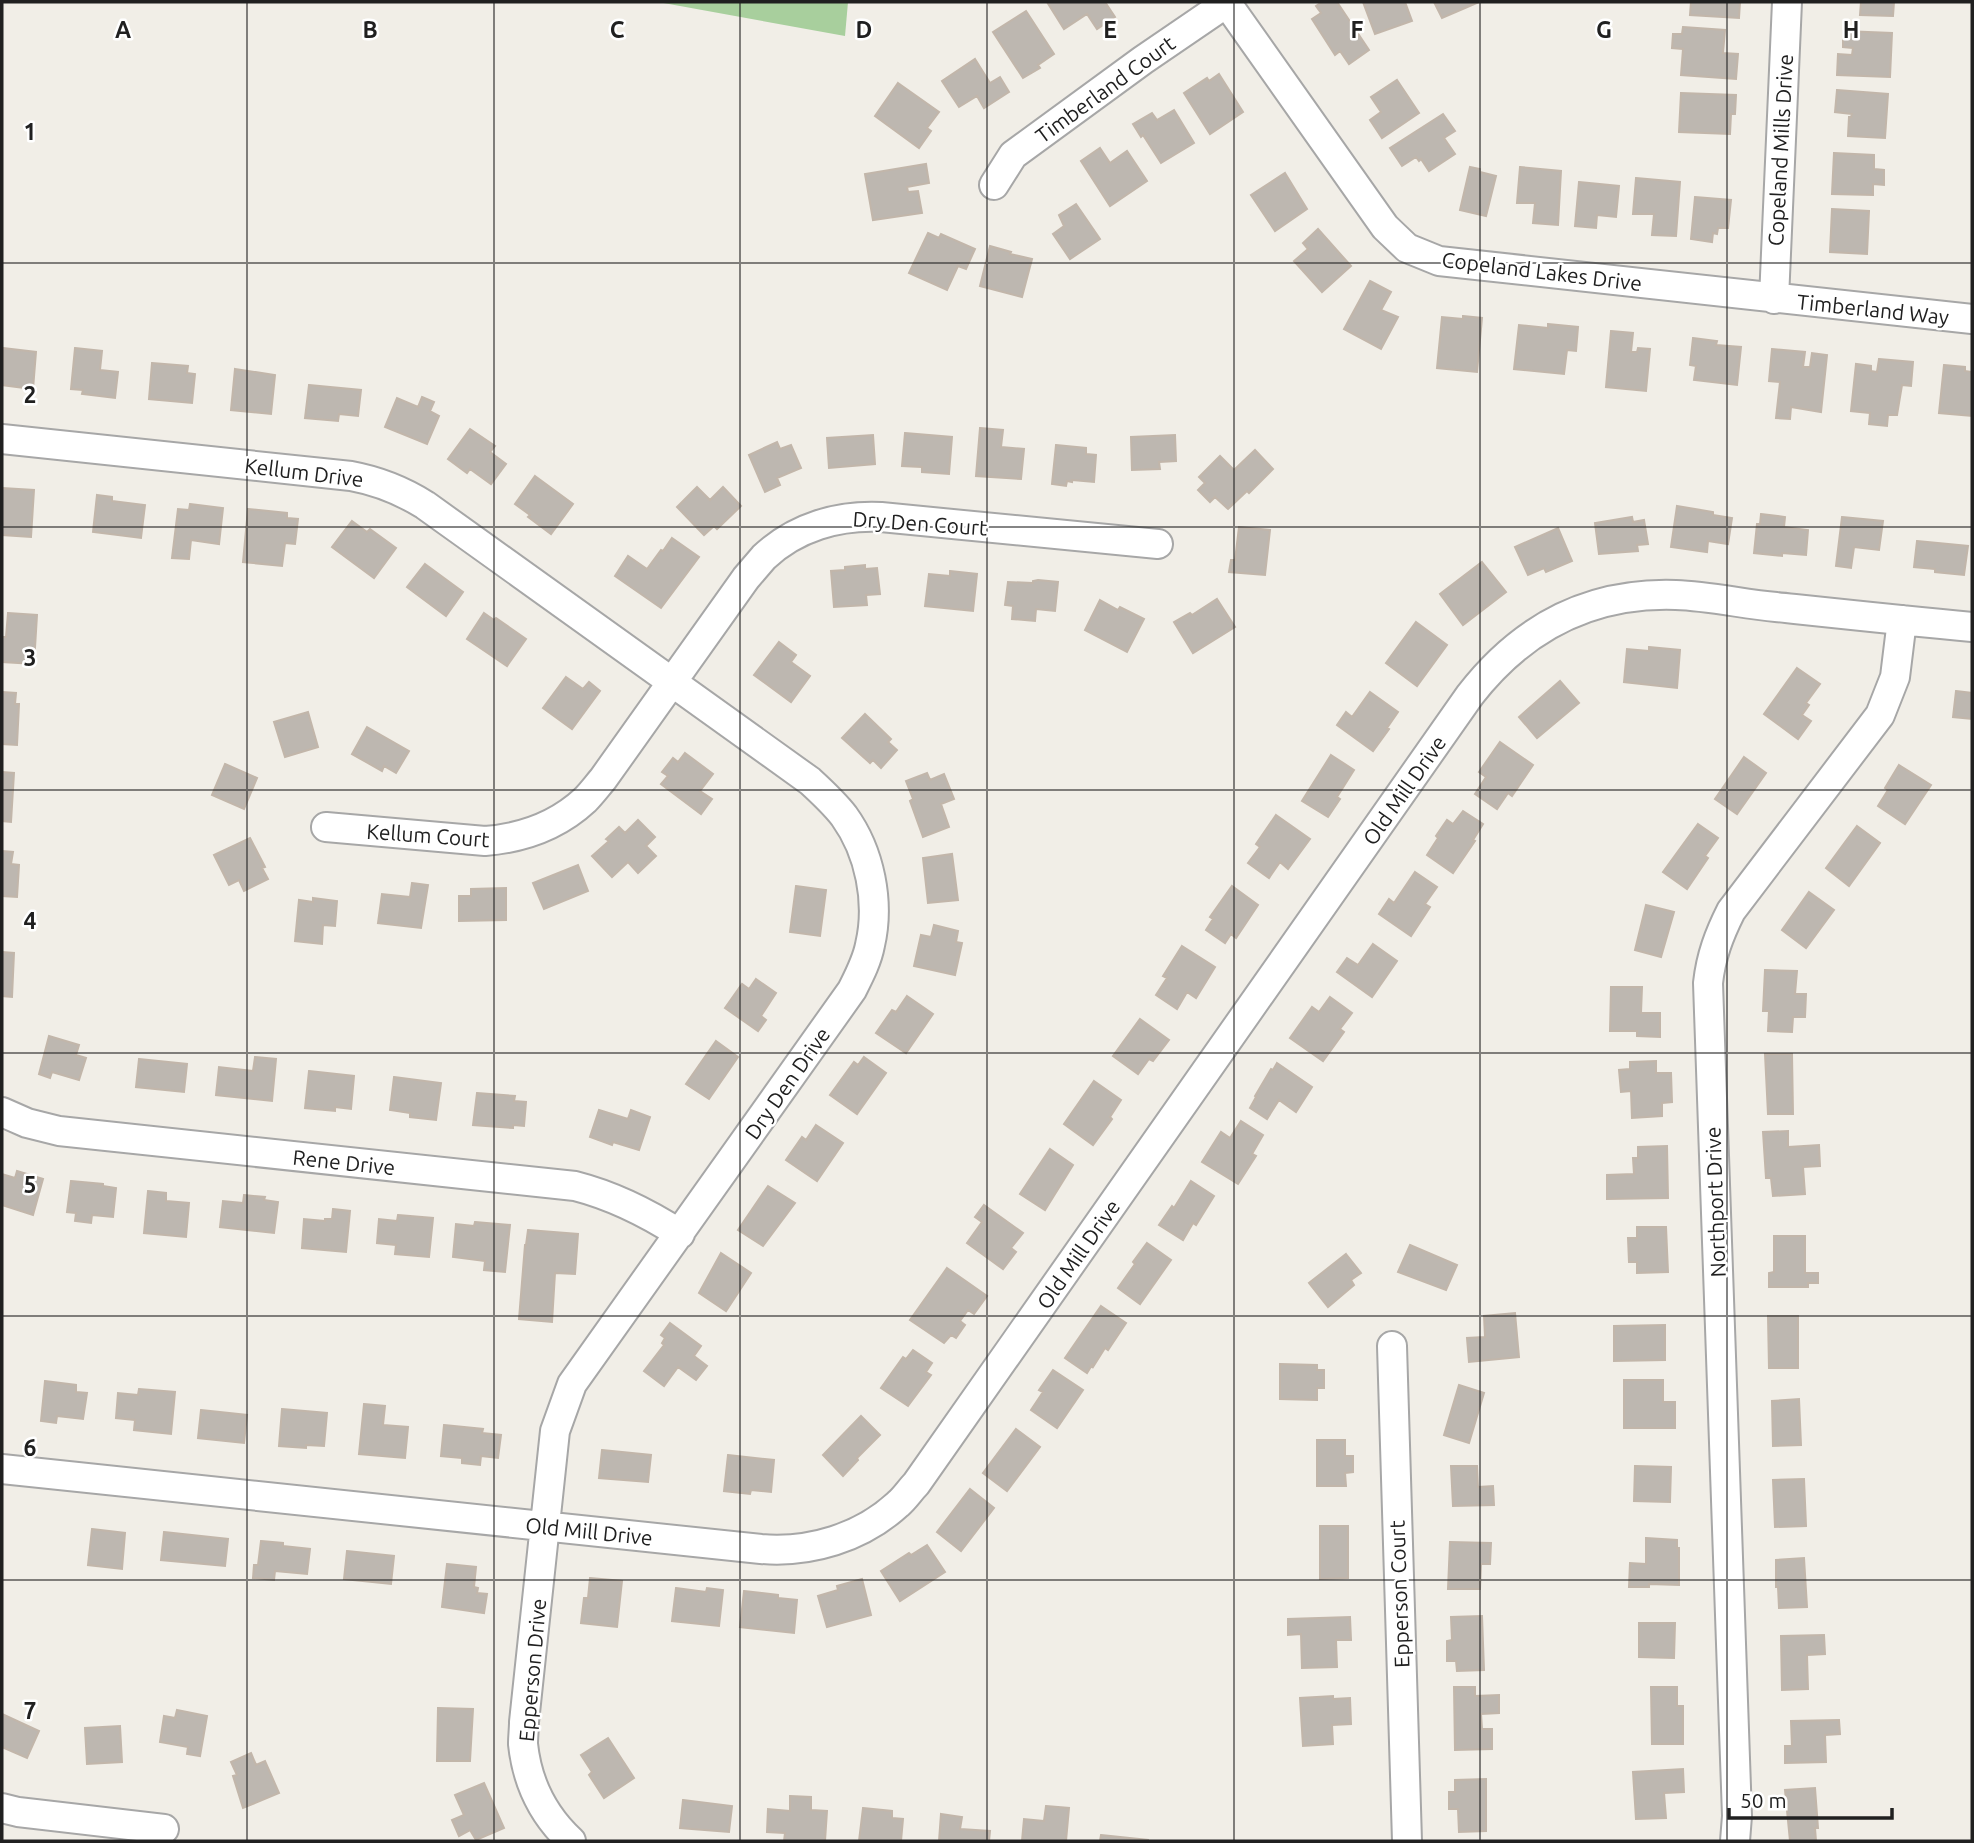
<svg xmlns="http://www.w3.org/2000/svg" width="1974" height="1843" viewBox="0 0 1974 1843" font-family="Ubuntu,sans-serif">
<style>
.forest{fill:#a8cf9d}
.building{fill:#bdb7b0;stroke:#c2b6aa;stroke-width:2}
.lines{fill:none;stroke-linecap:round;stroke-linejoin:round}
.minor-casing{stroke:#a7a7a7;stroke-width:32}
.minor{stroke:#fff;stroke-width:28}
.grid{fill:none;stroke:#202020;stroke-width:2;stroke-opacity:0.55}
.labels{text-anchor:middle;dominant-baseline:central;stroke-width:5;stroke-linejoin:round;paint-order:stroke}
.street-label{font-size:21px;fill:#202020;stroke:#fff}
.grid-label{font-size:23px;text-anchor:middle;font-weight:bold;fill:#202020;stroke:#fff;stroke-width:5;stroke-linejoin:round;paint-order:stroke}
</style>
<rect width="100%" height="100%" fill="#f1eee7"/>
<path class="forest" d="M658,2H848L845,36Z"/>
<path class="building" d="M1047,2H1105L1115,17L1097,29L1087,14L1064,29Z
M1322,2H1337L1369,50L1349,64L1340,51L1335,55L1312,19L1321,13L1316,6Z
M1363,2H1405L1412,21L1375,34Z
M1434,2H1479L1442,18Z
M1691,2H1740L1739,18L1690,15Z
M1861,2H1894L1893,16L1860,15Z
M1026,11L1054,54L1038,65L1040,68L1023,78L993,32Z
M1683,27L1725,30L1723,53L1738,54L1736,79L1681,75L1683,49L1672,48L1673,34H1682Z
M1843,31L1892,33L1890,77L1837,75L1838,54L1852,55L1853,48L1843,47Z
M975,59L990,83L1000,77L1009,92L984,108L977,96L959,107L942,81Z
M1219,74L1243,112L1210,134L1184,93L1207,78L1209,81Z
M1397,80L1419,113L1382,138L1370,120L1381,112L1371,97Z
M898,83L939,112L927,128L931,131L919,148L875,116Z
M1837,90L1888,94L1885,138L1848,136L1849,117H1851L1852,114L1835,112Z
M1681,93L1736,95L1735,114H1731L1730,134L1679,132Z
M1174,110L1194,143L1161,163L1143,135L1141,137L1133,124L1152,113L1157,120Z
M1443,114L1455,131L1444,138L1455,154L1429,171L1421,159L1419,161L1416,157L1402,166L1390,148Z
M1100,148L1110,163L1127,151L1147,181L1110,206L1081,161Z
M1834,153L1874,155V169L1884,170V185L1873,184V195L1832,194Z
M926,164L929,183L907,187L908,192L918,191L922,213L873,220L865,174Z
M1470,167L1480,169V172L1496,176L1486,216L1460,210Z
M1520,167L1561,171L1558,225L1533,223L1535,203H1517Z
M1285,173L1307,209L1275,231L1251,195Z
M1636,178L1680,182L1676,236L1652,235L1654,214H1633Z
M1579,182L1619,186L1616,217L1597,215L1596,228L1575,226Z
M1695,197L1731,200L1728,228H1718L1717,234L1713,233L1712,242L1691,239Z
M1076,204L1100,239L1070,259L1053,234L1064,226L1059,215Z
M1832,209L1869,211L1867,254L1830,252Z
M1318,229L1351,266L1322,292L1294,261L1308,249L1303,243Z
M928,233L939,238L941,234L975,249L966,269L958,266L947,290L909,273Z
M990,246L1011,252L1010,254L1032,259L1022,297L980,286Z
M1370,281L1391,292L1381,310L1398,317L1381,349L1344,329Z
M1463,316L1482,318L1477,372L1437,368L1442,317L1463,319Z
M1548,324L1578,327L1576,351L1567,350L1564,374L1514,369L1519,325L1548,328Z
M1611,331L1633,333L1631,352H1637L1638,348L1650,349L1646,391L1606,387Z
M1693,338L1717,341L1716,345L1741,347L1737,385L1694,380L1696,366L1690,365Z
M3,348L36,352L33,389L2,385Z
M75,348L102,351L100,370L118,372L115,398L82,394L83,390L71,389Z
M1772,349L1805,352L1803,367H1810L1812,353L1827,355L1821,412L1791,407L1790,419L1776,418L1780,382L1769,381Z
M1879,359L1913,362L1911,386L1902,385L1897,415H1888L1887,426L1869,424L1870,413L1851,411L1856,364L1871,366V371L1877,372Z
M152,363L188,366L187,373L195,374L192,403L149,399Z
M1944,365L1965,367V371L1972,372V416L1939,413Z
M235,369L275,375L271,414L231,410Z
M309,385L361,390L358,416L339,414L338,421L305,418Z
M422,397L434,402L430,411L439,416L427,444L385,427L397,398L418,407Z
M980,428L1003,430L1001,447L1024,449L1021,479L976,476Z
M470,429L495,446L490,452L506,464L491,484L470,469L467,473L448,459Z
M905,433L952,437L949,474L922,472V467L902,466Z
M873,435L875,464L829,468L827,438Z
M1175,435L1176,461L1159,462L1160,469L1132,470L1131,437Z
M777,442L780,449L791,445L801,468L777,478L780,485L765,492L749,455Z
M1056,445L1086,448V454L1096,455L1094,482L1072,480V482L1067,481L1066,486L1052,484Z
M1255,450L1273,469L1249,493L1247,491L1228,509L1215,497L1210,502L1198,490L1205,483L1199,477L1220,456L1234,470Z
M535,476L573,504L551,534L528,517L530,515L515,504Z
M697,487L710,500L723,487L741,506L717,529L714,526L704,535L677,507Z
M2,488L34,490L31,537L2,535Z
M97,495L112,497V501L145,505L141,538L93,532Z
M190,504L223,508L219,544L191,540L189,559L172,558L178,509L189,510Z
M1677,506L1713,512V515L1732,518L1728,544L1708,541L1707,552L1671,547Z
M248,509L287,513V518L298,519L295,544L285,543L282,566L243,562Z
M1761,514L1785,517L1784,527L1808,530L1806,555L1782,553V556L1754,553L1757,524H1760Z
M1632,517L1633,522L1644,520L1648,544L1637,545L1638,551L1599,554L1595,523Z
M1842,517L1883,521L1879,550L1854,547L1851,568L1836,566Z
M352,521L367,532L370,529L396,548L374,578L332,547Z
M1239,527L1270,530L1265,575L1229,572L1231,560H1235Z
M1558,528L1572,561L1546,572L1544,568L1528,575L1515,547Z
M672,538L699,557L661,608L615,576L628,556L647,569L661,550L663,551Z
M1917,541L1968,546L1964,575L1935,572V569L1914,567Z
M1482,562L1506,592L1463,625L1440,594Z
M425,564L463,592L446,616L407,587Z
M865,565V569L877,568L880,594L866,595L867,605L834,607L831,571L845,570V567Z
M950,571L977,574L973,611L925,606L929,574L950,576Z
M1038,580L1058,582L1055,611L1036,609L1035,621L1012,619L1013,606L1005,605L1008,582L1033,583V581Z
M1217,599L1235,627L1193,653L1174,622L1190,613L1192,615Z
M1100,600L1118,610L1120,607L1144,619L1127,652L1085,630Z
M8,613L37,615L34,664L2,662V637H6Z
M484,613L494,620L496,618L526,639L507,666L467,639Z
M1416,622L1447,645L1417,686L1386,663Z
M779,642L796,655L791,662L810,676L791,702L754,675Z
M1649,647L1680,650L1677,688L1624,682L1627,649L1649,651Z
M1797,668L1820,684L1806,703L1809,705L1802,715L1811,721L1798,739L1764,714Z
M566,677L583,689L589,682L600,691L572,729L543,708Z
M1560,681L1579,703L1537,738L1519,717Z
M1956,691L1972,693V719L1953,717Z
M2,692L16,693L15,704H19L17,745L2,744Z
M1370,692L1398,712L1387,728L1389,729L1373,751L1337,725L1346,712L1352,717Z
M308,712L318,747L285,757L274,722Z
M865,714L891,739L888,742L897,750L881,768L873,760L870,763L842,738Z
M367,727L409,751L396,773L384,766L382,771L352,754Z
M1500,742L1533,765L1512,796L1508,793L1497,809L1475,794L1486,777L1479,772Z
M685,753L713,774L700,791L712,799L701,814L661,784L668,776L662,772L673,758L678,762Z
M1331,755L1354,770L1337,797L1340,799L1328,817L1302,801Z
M1744,757L1766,773L1737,814L1715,799Z
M225,764L257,778L244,809L212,795Z
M1899,765L1931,785L1905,824L1878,806L1888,790L1885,788Z
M2,772L14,773L11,822L2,821Z
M927,773L930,780L944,774L954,799L941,804L949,827L923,837L910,801L913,799L906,781Z
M1463,811L1483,824L1473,840L1475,841L1453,873L1427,855L1438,838L1436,836L1447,820L1453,824Z
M1276,815L1310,839L1288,869L1280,862L1269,878L1248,863L1260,847L1256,844Z
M638,820L655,837L646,846L656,856L638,873L628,862L612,877L592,856L609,841L606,839L619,827L625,833Z
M1698,824L1718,838L1705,856L1708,858L1687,889L1663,872Z
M1857,826L1880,843L1849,886L1826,868Z
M250,838L265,867L262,868L268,879L244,891L239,880L229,885L214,855Z
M2,851L13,852L11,864L19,865L17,897L2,896Z
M952,854L958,900L928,903L923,858Z
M578,865L588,891L544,909L533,883Z
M1415,872L1437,887L1425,904L1430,907L1411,936L1379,914L1389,899L1394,903Z
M412,883L428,885L421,928L378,923L382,894L410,897Z
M796,886L826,890L820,936L790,932Z
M1232,886L1258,905L1236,938L1231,934L1225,943L1206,930L1213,919L1210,917Z
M506,888V920L459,921V896H471V889Z
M1809,892L1834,910L1806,948L1782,930Z
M313,898L337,901L335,926L323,925L322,944L295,941L299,900L313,902Z
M1646,905L1674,912L1661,957L1635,950Z
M934,925L958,931L956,942L962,943L955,975L914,966L921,935L931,937Z
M1373,944L1397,961L1372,997L1337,972L1347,958L1358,965Z
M1182,946L1215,967L1196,998L1187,992L1177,1009L1156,995L1167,978L1163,976Z
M2,952L14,953L12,997L2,996Z
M1765,970L1797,971L1795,994H1806L1805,1017H1793L1792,1032L1768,1031L1769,1011H1763Z
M756,979L776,993L761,1016L766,1020L758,1031L725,1008L742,984L749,989Z
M1611,987H1642L1641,1013H1660V1037L1637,1036V1031H1610Z
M907,996L933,1014L906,1053L876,1033L892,1010L896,1012Z
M1330,997L1352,1013L1340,1029L1344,1032L1323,1061L1290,1038L1312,1007L1319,1012Z
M1140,1019L1169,1040L1153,1061L1149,1059L1138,1074L1113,1056Z
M49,1036L79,1045L76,1055L86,1058L79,1080L52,1072L50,1078L39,1074Z
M716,1041L738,1057L709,1099L686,1084Z
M1765,1054H1792L1793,1114H1768Z
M255,1057L276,1059L272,1101L216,1095L219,1067L253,1071Z
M864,1057L886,1073L857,1114L830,1095L854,1062L858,1065Z
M139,1059L187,1064L184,1092L136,1087Z
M1656,1061V1073H1671L1672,1102L1662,1103V1116L1632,1118L1631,1091L1621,1092L1619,1070L1630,1069V1062Z
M1277,1063L1312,1087L1296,1112L1279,1100L1267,1119L1250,1108L1256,1097L1255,1096L1271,1069L1273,1070Z
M309,1071L354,1076L351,1109L335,1107V1111L305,1108Z
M394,1077L441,1083L436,1120L410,1117V1113L390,1110Z
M1094,1081L1121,1100L1110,1117L1112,1119L1093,1145L1064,1124Z
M477,1093L515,1096L514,1101L526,1102L524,1126L513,1125V1128L473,1125Z
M599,1110L628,1119L631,1110L650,1117L639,1150L613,1142L612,1145L590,1137Z
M1241,1121L1263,1135L1252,1154L1256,1156L1238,1184L1202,1162L1221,1132L1230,1138Z
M816,1125L843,1143L817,1181L786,1160L802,1137L806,1140Z
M1788,1131V1147L1819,1145L1820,1166L1803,1167L1805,1194L1773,1196L1771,1178H1766L1763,1132Z
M1667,1146L1668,1198L1607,1199V1175L1634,1174L1633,1158H1638V1147Z
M1050,1149L1073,1165L1045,1210L1020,1194Z
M17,1171L43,1179L33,1215L2,1205V1174L15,1178Z
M71,1181L103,1184V1186L116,1188L113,1217L92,1215L91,1223L75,1221L76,1213L67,1212Z
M1191,1181L1214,1196L1196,1225L1193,1223L1183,1240L1159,1225L1172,1206L1174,1208Z
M768,1186L795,1203L763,1246L738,1230Z
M148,1191L166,1193V1201L189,1203L186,1237L144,1233Z
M244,1195L265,1197L264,1200L278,1202L274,1233L220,1227L223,1201L243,1203Z
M984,1205L1023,1233L1011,1248L1016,1252L1003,1269L967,1243L982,1222L975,1217Z
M333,1209L350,1211L346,1252L302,1248L304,1219L325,1221V1219H332Z
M398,1215L433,1218L429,1257L395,1254L396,1245L377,1243L379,1219L397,1221Z
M475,1222L510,1225L505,1272L484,1270L485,1261L453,1257L456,1224L474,1226Z
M1637,1227H1666L1668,1272L1637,1273V1262H1629L1628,1238H1637Z
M528,1230L578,1234L575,1274L555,1273L552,1322L519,1319L525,1245H526Z
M1774,1236H1805V1273H1818V1283H1808V1287H1769V1273L1774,1272Z
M1147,1243L1171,1260L1140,1304L1118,1288L1135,1264L1133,1262Z
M1410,1245L1457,1265L1446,1290L1398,1272Z
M721,1253L751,1273L726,1311L699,1293Z
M1346,1254L1361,1273L1351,1280L1354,1285L1328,1307L1309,1283Z
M947,1268L987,1296L974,1314L968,1310L960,1321L965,1325L956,1338L951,1335L944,1343L910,1320Z
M1101,1306L1126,1323L1108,1350L1105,1348L1093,1367L1092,1365L1087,1373L1065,1358Z
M1515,1313L1519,1357L1469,1362L1467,1338L1485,1337L1484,1316Z
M1768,1316H1798V1368H1769Z
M670,1323L701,1346L694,1356L707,1366L696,1380L678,1367L664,1386L644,1371L664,1345L662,1343L665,1338L661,1335Z
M1665,1325V1360L1614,1361V1326Z
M913,1350L932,1363L926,1372L931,1375L908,1406L881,1388L903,1357L906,1359Z
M1280,1364L1317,1365V1370H1324V1388H1317V1400L1280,1399Z
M1053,1370L1083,1390L1057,1428L1031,1410L1043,1392L1039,1390Z
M1624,1380H1663V1402H1675V1428H1624Z
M45,1381L76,1385V1392L87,1393L83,1419L57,1416L56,1423L41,1421Z
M1459,1385L1484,1393L1469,1443L1444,1435Z
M139,1389L175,1392L171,1434L134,1430L135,1420L116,1418L118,1393L138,1395Z
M1799,1399L1801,1445L1773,1446L1772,1401Z
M364,1404L385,1406L383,1425L408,1427L405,1458L359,1454Z
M282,1409L327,1413L324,1446L306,1445V1448L279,1446Z
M201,1410L247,1415L244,1443L198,1438Z
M861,1416L880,1435L857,1458L858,1460L843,1476L823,1455Z
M444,1425L483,1429L482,1433L501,1435L498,1458L481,1456L480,1465L462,1463V1458L441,1456Z
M1016,1429L1040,1447L1007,1491L983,1473Z
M1317,1440H1345V1456H1353V1472L1345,1473L1346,1486H1317Z
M602,1450L651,1455L648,1482L599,1478Z
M728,1455L774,1460L771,1492L751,1490L750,1494L724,1491Z
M1451,1466H1477L1478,1487L1493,1486L1494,1505L1453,1506Z
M1635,1466L1671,1467L1670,1502L1634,1501Z
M1804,1479L1806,1526L1775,1527L1773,1480Z
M970,1489L994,1508L961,1551L937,1532Z
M1320,1526H1348V1578L1320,1579Z
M92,1529L125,1533L122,1569L88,1565Z
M164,1532L228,1539L225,1566L161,1560Z
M1646,1538L1677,1540V1548H1679V1585L1649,1584V1587H1629L1630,1563L1646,1564Z
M261,1541L283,1543V1546L310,1549L307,1574L275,1571L274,1580L253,1578L254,1565H258Z
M1450,1542L1491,1543L1490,1564H1481L1480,1589H1448Z
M927,1545L945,1572L900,1601L881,1571L909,1553L911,1555Z
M347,1551L394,1556L391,1584L344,1579Z
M1804,1558L1807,1607L1779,1608L1778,1587H1776V1560Z
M447,1564L476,1567L474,1587L478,1588L477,1593L487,1594L484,1613L442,1607Z
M590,1578L622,1581L617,1627L581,1623L584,1598H588Z
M862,1579L871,1615L827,1627L818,1596L838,1590L837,1586Z
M676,1588L706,1592L707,1588L723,1590L719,1626L672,1621Z
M744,1591L778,1595V1598L797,1600L794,1633L740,1627Z
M1482,1616L1484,1670L1457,1671L1456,1661H1447V1641L1452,1640L1451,1617Z
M1350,1617L1351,1640H1336L1337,1667L1302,1668L1301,1634L1288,1635V1619Z
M1639,1623H1675L1674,1658L1639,1657Z
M1824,1635L1825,1654L1807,1655L1808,1689L1782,1690L1781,1636Z
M1454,1687H1475V1696L1499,1695V1713L1481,1714L1482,1729H1492V1749L1455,1750Z
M1651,1687H1677V1706H1683V1744H1652Z
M1333,1696V1699L1350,1698L1351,1724L1332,1725L1333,1744L1303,1746L1300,1698Z
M438,1708L473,1709L470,1761H437Z
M177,1710L207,1716L200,1756L187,1754L188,1747L160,1742L164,1716L175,1718Z
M2,1714L39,1731L27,1758L2,1747Z
M1839,1720L1840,1734L1825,1735L1826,1762L1785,1763V1746H1792L1791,1721Z
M120,1726L122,1762L87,1764L85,1728Z
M608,1738L634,1778L604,1798L589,1775L592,1772L581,1755Z
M251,1753L256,1765L265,1761L279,1793L243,1808L233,1776L237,1775L231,1762Z
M1683,1769L1684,1792L1664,1793L1666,1818L1636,1819L1633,1772Z
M1486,1779V1831L1459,1832L1458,1809H1449V1792H1455V1780Z
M484,1783L504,1828L476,1840L470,1830L459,1836L452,1820L464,1815L455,1795Z
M1815,1788L1818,1828H1815L1816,1841H1790L1785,1790Z
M790,1796L811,1797V1810L827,1811L825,1841H784L785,1833L767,1832L768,1809L790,1811Z
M683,1800L732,1806L729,1832L680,1828Z
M1046,1806L1069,1808L1066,1841H1022L1024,1819L1044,1821Z
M863,1808L892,1811V1818L903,1819L901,1841H859Z
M941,1814L962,1817L960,1829L990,1831L989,1841H939Z
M1101,1835L1148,1840V1841H1100Z"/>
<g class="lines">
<defs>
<path id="minor" d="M1226,2L1385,227L1407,248L1439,261L1972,319
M994,185L1013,155L1143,60L1228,2
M1774,299L1787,2
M2,439L351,476C378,481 401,490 425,505L810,781C822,792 834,803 844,816C870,852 880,902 870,945C867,961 859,976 852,990L572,1384L555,1431L524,1722C524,1729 523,1737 523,1744C527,1782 543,1815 571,1841
M326,827L485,841C523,838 557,826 585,800C592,793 597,786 603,779L746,578C752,571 758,564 764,557C796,527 838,515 881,517L1158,544
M2,1112L27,1123L59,1131L575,1186C614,1196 646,1212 680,1234
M1392,1346L1407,1841
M2,1469L761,1549C810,1553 861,1538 898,1504C905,1498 910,1490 916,1484L1470,695C1522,628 1590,592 1676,595C1709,596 1743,604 1776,607C1842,614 1907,621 1972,627
M2,1808L18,1812L164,1829
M1735,1841L1737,1816L1708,983C1711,956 1719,935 1731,911L1880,715L1895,677L1902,620"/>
</defs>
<use href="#minor" class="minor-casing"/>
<use href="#minor" class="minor"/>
</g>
<path class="grid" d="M247,2V1841M494,2V1841M740,2V1841M987,2V1841M1234,2V1841M1480,2V1841M1727,2V1841M2,263H1972M2,527H1972M2,790H1972M2,1053H1972M2,1316H1972M2,1580H1972"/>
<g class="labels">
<g class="street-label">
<text transform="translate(1105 89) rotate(-36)">Timberland Court</text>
<text transform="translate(1780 150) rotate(-87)">Copeland Mills Drive</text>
<text transform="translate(1542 271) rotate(7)">Copeland Lakes Drive</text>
<text transform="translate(1873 309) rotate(6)">Timberland Way</text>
<text transform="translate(304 472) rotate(7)">Kellum Drive</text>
<text transform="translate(920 523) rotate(4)">Dry Den Court</text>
<text transform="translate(1404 790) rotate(-55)">Old Mill Drive</text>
<text transform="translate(428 835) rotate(4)">Kellum Court</text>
<text transform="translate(787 1083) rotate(-55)">Dry Den Drive</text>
<text transform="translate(344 1162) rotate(6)">Rene Drive</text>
<text transform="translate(1715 1202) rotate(-92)">Northport Drive</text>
<text transform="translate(1078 1254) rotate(-55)">Old Mill Drive</text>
<text transform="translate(589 1531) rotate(6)">Old Mill Drive</text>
<text transform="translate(1399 1594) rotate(-92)">Epperson Court</text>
<text transform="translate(532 1670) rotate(-85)">Epperson Drive</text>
</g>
</g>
<g class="grid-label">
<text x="123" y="38">A</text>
<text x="370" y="38">B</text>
<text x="617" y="38">C</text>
<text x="864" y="38">D</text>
<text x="1110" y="38">E</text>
<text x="1357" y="38">F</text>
<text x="1604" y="38">G</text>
<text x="1851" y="38">H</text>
<text x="30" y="140">1</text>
<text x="30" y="403">2</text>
<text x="30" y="666">3</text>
<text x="30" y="929">4</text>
<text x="30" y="1193">5</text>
<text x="30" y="1456">6</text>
<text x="30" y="1719">7</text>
</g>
<rect width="1974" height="1843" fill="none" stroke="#202020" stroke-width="7"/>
<path d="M1729 1808v10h163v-10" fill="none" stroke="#202020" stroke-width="3.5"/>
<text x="1740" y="1808" font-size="21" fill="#202020" stroke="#ffffff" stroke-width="5" paint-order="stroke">50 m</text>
</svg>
